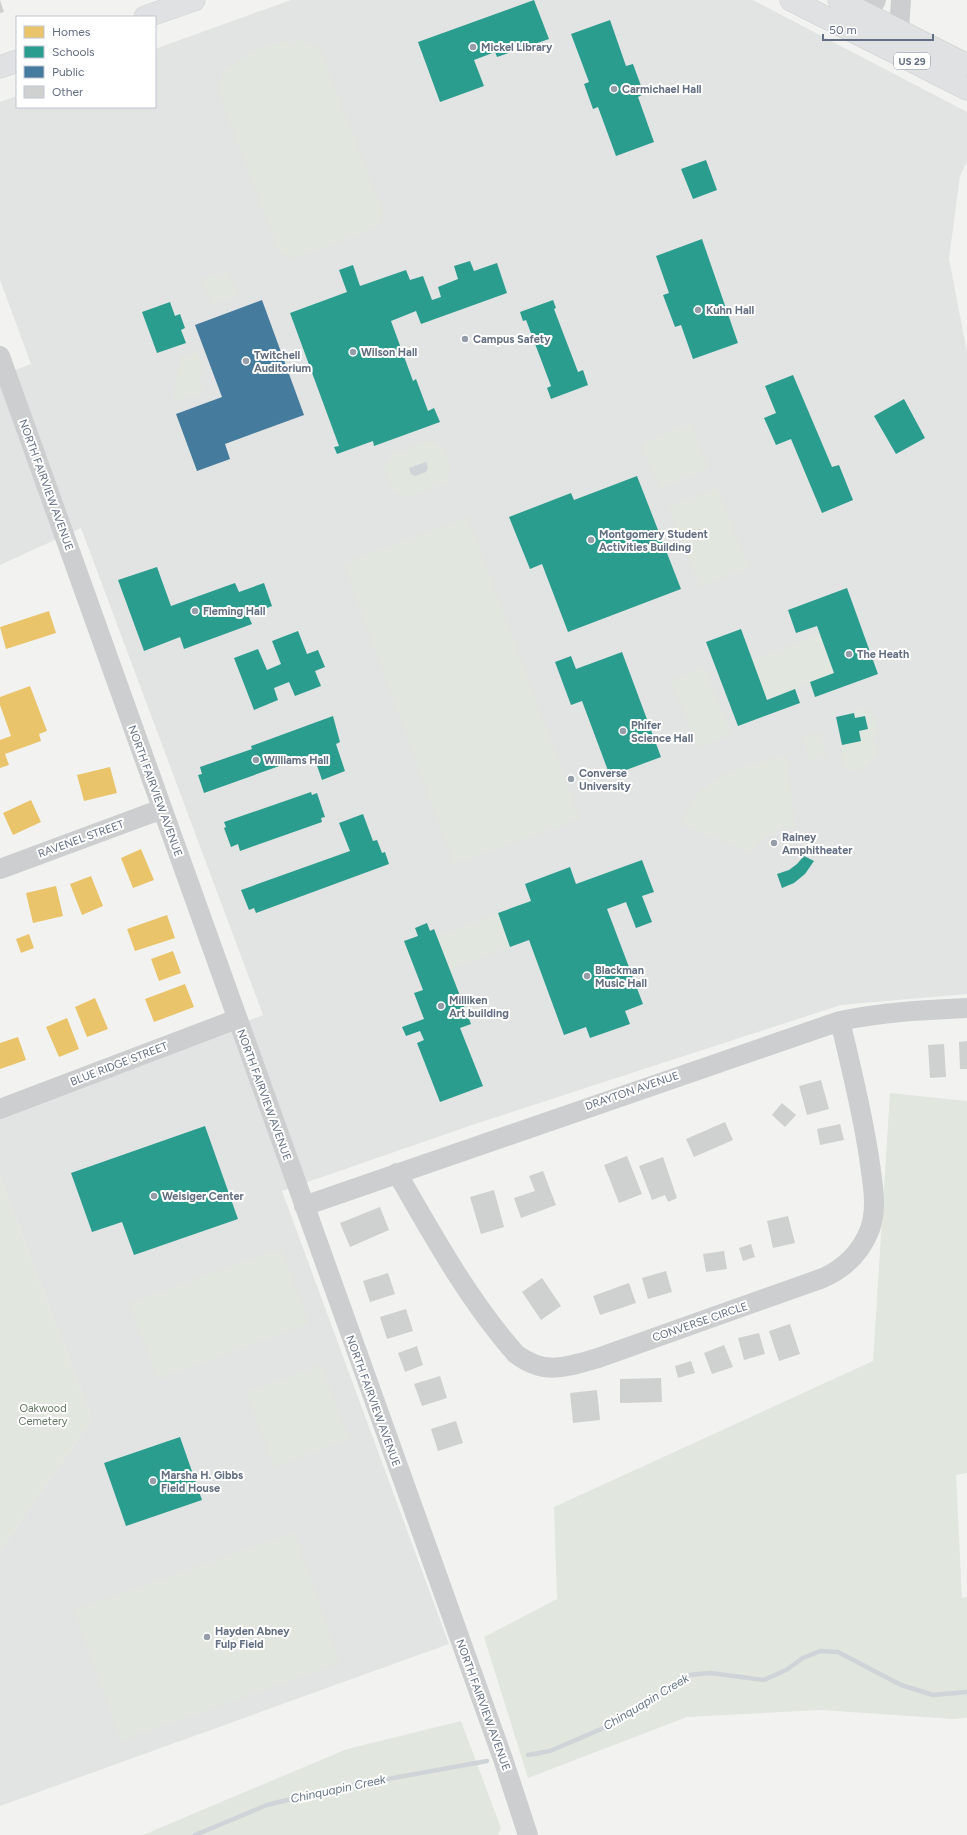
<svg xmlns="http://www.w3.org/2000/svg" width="967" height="1835" viewBox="0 0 967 1835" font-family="Figtree,sans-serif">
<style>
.built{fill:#e2e4e3}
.green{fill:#e1e6de}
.water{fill:#ced4d8}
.homes{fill:#e9c46a}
.schools{fill:#2a9d8f}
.public{fill:#457b9d}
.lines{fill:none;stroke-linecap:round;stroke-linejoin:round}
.stream{stroke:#ced4d8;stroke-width:4.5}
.building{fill:#cfd0d0}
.major-casing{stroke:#cecfcf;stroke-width:23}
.minor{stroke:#cdcecf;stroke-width:20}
.major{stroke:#e0e1e2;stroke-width:22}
.poi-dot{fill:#949da8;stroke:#fff;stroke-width:1.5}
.labels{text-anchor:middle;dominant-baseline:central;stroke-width:4;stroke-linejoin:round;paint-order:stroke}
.shield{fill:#fff;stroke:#919aa7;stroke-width:1}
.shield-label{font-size:10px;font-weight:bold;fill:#626e81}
.poi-label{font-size:11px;font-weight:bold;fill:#626e81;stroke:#fff;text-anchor:start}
.street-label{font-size:11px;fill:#626e81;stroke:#fff}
.park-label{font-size:11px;fill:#627861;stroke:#fff}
.water-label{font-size:12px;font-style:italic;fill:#637685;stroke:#fff}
</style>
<rect width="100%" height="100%" fill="#f2f3f0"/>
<path class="built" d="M291,0H753L967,112V161L960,176L949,259L967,352V994L841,1005L472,1125L282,1191L449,1644L0,1806V1551L92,1419L0,1177V1118L263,1015L81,528L0,565V376L31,364L0,280V102L17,96V107H155V49Z"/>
<path class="green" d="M299,40L319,47L383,212L376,228L293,259L279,251L219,94L223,72L249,53L269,45Z
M228,270L238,295L212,305L202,280Z
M197,352L202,366L200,382L204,392L181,401L173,399L181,357Z
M690,423L709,468L660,489L641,444Z
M429,441L443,448L450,468L447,482L407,497L393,490L384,468L393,454Z
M717,488L749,568L700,587L668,507Z
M468,517L580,819L454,864L343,563Z
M820,634L834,673L767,700L752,660Z
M704,667L731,734L698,747L671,680Z
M861,709L869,710C879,720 877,726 873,739L878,750C875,761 856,779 845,767C840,762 843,752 842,745L861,741L859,731L868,729L865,716L855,718L853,710Z
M821,733L827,757L809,761L803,737Z
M786,756L795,827C770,833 766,834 750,853L682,824C686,816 689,804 695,797C718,770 754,763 786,756Z
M498,913L510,947L450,969L437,936Z
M890,1093L967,1101V1473L956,1475L962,1598L967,1597V1718L953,1719L821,1710L687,1717L528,1778L484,1637L557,1599L554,1507L873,1361Z
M0,1177L92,1419L0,1551Z
M281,1248L309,1324L158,1379L129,1303Z
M321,1365L349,1439L274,1467L246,1392Z
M294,1532L340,1663L121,1741L74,1610Z
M461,1721L501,1828L498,1835H143L347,1749Z"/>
<path class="water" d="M426,462L428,468L426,472L415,476L411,474L409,468Z"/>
<path class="homes" d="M49,611L56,633L6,649L0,627Z
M30,686L47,731L39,734L41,741L5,754L9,765L0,768V740L11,736L0,705V697Z
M110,767L117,793L84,801L77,775Z
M31,800L41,822L13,835L3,813Z
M141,849L154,880L133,888L121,858Z
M91,876L103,906L82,915L70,884Z
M56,886L63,916L33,923L26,893Z
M167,915L175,938L135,951L127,929Z
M29,934L34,948L21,953L16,939Z
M173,951L181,973L159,981L151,959Z
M185,984L194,1007L154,1022L145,999Z
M95,998L108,1029L87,1037L75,1007Z
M67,1018L79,1049L59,1057L46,1027Z
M18,1037L26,1060L0,1069V1043Z"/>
<path class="schools" d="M534,0L549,39L497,57L495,52L474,60L484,86L440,102L418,42Z
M610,20L626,66L633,64L644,94L638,97L654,142L616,156L598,107L593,109L584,84L589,82L571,34Z
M706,160L717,190L693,199L681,169Z
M702,239L738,343L693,359L681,325L675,327L663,295L669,293L656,256Z
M470,261L474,271L497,263L507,293L421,324L416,311L391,321L413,381L416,379L428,411L434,408L440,422L374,446L373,441L337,454L334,447L339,446L290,313L347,292L339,270L353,265L360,286L406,270L410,280L423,276L432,300L441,297L438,287L458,279L454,266Z
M553,300L556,308L554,309L578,372L583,370L588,385L551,399L547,388L551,386L526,320L523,321L520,312Z
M170,302L175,316L180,314L185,328L181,330L186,343L157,353L142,312Z
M793,375L832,467L839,465L853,500L822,513L791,439L776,445L764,418L776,413L765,386Z
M904,399L925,438L896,454L874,416Z
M637,476L681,589L568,632L542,564L530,569L509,517L571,493L574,500Z
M157,567L171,606L235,583L239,592L264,583L272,606L248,615L252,624L184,649L180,637L144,651L118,580Z
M847,588L878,674L815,697L810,682L834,673L817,626L796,633L788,610Z
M741,629L767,700L795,689L800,703L738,726L706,642Z
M298,631L307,654L318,650L325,667L315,671L321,686L295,696L289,682L274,688L278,700L254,710L234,658L258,649L267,670L281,664L272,641Z
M622,652L661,757L610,776L582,701L571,705L555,662L571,656L576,669Z
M854,713L855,718L865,716L868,729L859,731L861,741L842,745L836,717Z
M333,716L340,742L336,744L345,771L322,780L313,754L204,793L198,775L202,774L200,767L252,749L251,746Z
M311,792L312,795L317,793L325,817L321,818L322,822L240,851L238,844L231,847L224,828L226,827L224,822Z
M363,814L373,841L377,840L382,853L385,852L389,864L256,913L254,908L249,910L241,890L350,851L339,823Z
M804,856L814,861L805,874L794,883L782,888L777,874L789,870L797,864Z
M642,860L654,892L642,896L652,922L636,928L626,902L607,909L643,1004L625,1011L630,1024L590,1038L586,1027L564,1035L529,940L510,947L498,913L531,901L525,884L570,867L576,884Z
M427,923L430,931L434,929L471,1024L460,1028L483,1086L440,1102L417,1043L424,1040L420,1031L406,1036L402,1027L424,1019L414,993L423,990L404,941L418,936L415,928Z
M205,1126L238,1219L134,1255L122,1222L92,1232L71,1173Z
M180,1437L202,1500L126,1526L104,1463Z"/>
<path class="public" d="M262,300L304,415L225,444L230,459L197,471L176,414L222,397L195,325Z"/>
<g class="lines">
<path class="stream" d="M528,1755L550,1751L613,1724L689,1675L710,1673L764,1680L786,1670L803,1658L820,1651L838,1652L901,1685L933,1695L967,1692
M195,1835L267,1805L327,1790L487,1761"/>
</g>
<path class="building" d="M0,0L4,12L0,13Z
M967,1041V1069H960L959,1042Z
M944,1044L946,1077L930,1078L928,1045Z
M821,1080L829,1109L807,1115L799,1086Z
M782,1103L796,1115L785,1127L772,1115Z
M725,1122L733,1140L694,1157L686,1139Z
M840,1124L844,1140L820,1145L817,1129Z
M627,1156L642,1194L619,1203L604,1165Z
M663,1157L677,1198L668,1202L665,1195L652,1200L639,1166Z
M543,1171L556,1205L521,1218L514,1198L535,1191L529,1176Z
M494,1190L504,1227L481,1234L470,1197Z
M380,1207L389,1230L350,1247L340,1223Z
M788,1216L795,1243L773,1248L767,1221Z
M751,1244L755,1257L743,1261L739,1248Z
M724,1251L727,1269L706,1272L703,1254Z
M666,1271L672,1292L648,1299L642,1278Z
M388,1273L395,1294L370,1302L363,1281Z
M542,1278L561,1306L541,1320L522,1292Z
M629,1283L636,1303L600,1315L593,1296Z
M406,1309L413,1331L387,1339L380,1317Z
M790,1324L800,1354L779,1361L769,1331Z
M759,1333L765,1354L744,1360L738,1338Z
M724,1345L733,1367L712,1374L704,1353Z
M417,1346L423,1365L405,1372L398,1353Z
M691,1361L695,1373L678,1378L675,1366Z
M440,1376L447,1398L422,1406L414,1384Z
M661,1378L662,1402L620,1403V1379Z
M597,1390L600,1420L573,1423L570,1393Z
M456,1421L463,1443L438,1451L431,1429Z"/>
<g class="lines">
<defs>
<path id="major" d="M791,0L967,89
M839,0L967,65
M145,17L194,0
M0,67L17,61"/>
</defs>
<use href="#major" class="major-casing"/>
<path class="minor" d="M860,28L876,0
M899,30L901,0
M0,356L503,1759L528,1835
M0,869L162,809
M0,1109L237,1019
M397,1173C432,1234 469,1301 516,1354C545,1376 566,1367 598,1358L823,1278C845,1268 861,1253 870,1229C878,1206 872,1181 869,1157C862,1111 851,1066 840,1021
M304,1206L840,1021C883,1012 923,1010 967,1008"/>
<use href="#major" class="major"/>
</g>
<g class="poi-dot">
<circle cx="473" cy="47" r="4"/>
<circle cx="614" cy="89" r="4"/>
<circle cx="698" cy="310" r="4"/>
<circle cx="465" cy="339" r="4"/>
<circle cx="353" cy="352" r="4"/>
<circle cx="246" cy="361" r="4"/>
<circle cx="591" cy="540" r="4"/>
<circle cx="195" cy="611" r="4"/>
<circle cx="849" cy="654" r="4"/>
<circle cx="623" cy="731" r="4"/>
<circle cx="256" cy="760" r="4"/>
<circle cx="571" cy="779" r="4"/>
<circle cx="774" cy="843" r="4"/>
<circle cx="587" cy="976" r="4"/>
<circle cx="441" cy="1006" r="4"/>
<circle cx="154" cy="1196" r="4"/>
<circle cx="153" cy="1481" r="4"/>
<circle cx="207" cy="1637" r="4"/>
</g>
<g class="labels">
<rect class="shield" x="894" y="53" width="36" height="16" rx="3"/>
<g class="shield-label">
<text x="912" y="61">US 29</text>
</g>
<g class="poi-label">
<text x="481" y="47">Mickel Library</text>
<text x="622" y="89">Carmichael Hall</text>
<text x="706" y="310">Kuhn Hall</text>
<text x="473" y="339">Campus Safety</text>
<text x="361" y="352">Wilson Hall</text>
<text x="254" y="355">Twitchell<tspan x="254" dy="13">Auditorium</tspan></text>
<text x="599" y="534">Montgomery Student<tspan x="599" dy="13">Activities Building</tspan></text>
<text x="203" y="611">Fleming Hall</text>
<text x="857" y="654">The Heath</text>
<text x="631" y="725">Phifer<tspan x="631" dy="13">Science Hall</tspan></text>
<text x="264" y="760">Williams Hall</text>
<text x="579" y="773">Converse<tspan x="579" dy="13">University</tspan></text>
<text x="782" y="837">Rainey<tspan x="782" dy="13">Amphitheater</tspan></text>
<text x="595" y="970">Blackman<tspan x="595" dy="13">Music Hall</tspan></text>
<text x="449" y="1000">Milliken<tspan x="449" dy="13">Art building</tspan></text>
<text x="162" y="1196">Weisiger Center</text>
<text x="161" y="1475">Marsha H. Gibbs<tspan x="161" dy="13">Field House</tspan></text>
<text x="215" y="1631">Hayden Abney<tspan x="215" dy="13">Fulp Field</tspan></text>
</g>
<g class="street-label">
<text transform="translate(46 485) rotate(70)">NORTH FAIRVIEW AVENUE</text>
<text transform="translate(155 791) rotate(70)">NORTH FAIRVIEW AVENUE</text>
<text transform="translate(81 839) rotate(-20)">RAVENEL STREET</text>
<text transform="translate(119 1064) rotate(-21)">BLUE RIDGE STREET</text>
<text transform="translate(632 1091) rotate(-19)">DRAYTON AVENUE</text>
<text transform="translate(264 1095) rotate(70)">NORTH FAIRVIEW AVENUE</text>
<text transform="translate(700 1322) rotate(-19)">CONVERSE CIRCLE</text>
<text transform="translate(373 1401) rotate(70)">NORTH FAIRVIEW AVENUE</text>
<text transform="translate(483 1705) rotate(70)">NORTH FAIRVIEW AVENUE</text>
</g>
<g class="park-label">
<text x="43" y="1408">Oakwood<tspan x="43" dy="13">Cemetery</tspan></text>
</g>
<g class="water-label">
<text transform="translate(646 1702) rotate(-31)">Chinquapin Creek</text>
<text transform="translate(338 1789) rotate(-12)">Chinquapin Creek</text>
</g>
</g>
<rect x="16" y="16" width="140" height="92" fill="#ffffff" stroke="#c0c5cd"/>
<rect x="24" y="26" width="20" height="12" fill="#e9c46a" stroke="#c0c5cd"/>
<text x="52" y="36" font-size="12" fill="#626e81">Homes</text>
<rect x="24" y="46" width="20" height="12" fill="#2a9d8f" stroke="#c0c5cd"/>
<text x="52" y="56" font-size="12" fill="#626e81">Schools</text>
<rect x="24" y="66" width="20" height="12" fill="#457b9d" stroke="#c0c5cd"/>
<text x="52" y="76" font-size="12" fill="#626e81">Public</text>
<rect x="24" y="86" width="20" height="12" fill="#cfd0d0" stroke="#c0c5cd"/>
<text x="52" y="96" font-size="12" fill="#626e81">Other</text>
<path d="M823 34v6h110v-6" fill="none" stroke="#626e81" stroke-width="2"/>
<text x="829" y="34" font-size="12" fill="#626e81" stroke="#ffffff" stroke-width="3" paint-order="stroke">50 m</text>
</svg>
